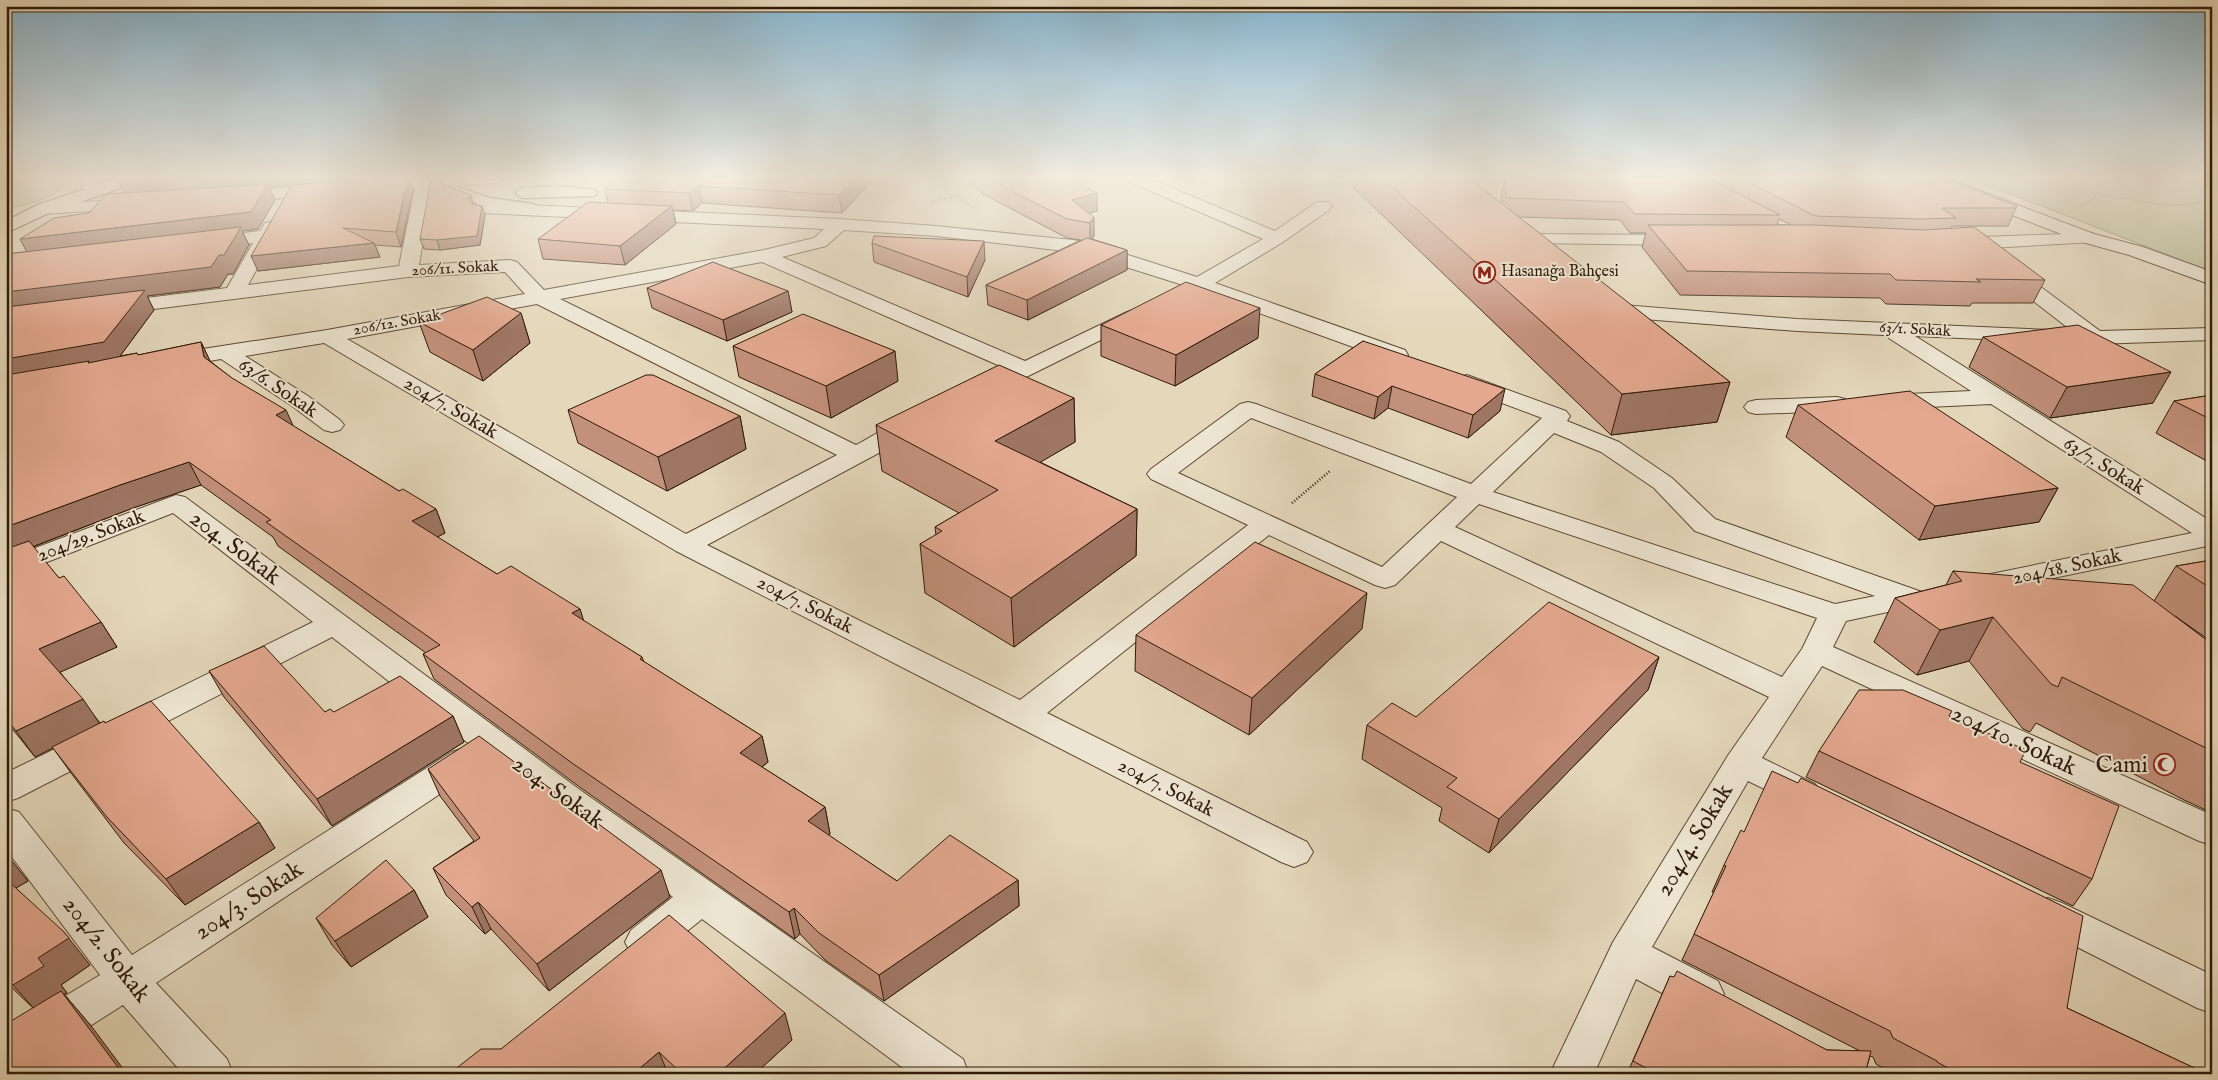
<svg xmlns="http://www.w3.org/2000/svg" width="2218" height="1080" viewBox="0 0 2218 1080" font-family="'IM FELL English',serif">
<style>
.green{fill:#b4be90;stroke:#726c4c}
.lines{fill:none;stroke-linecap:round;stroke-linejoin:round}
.service-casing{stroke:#5c4934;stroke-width:3}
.minor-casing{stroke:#5c4934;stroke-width:2}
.secondary-casing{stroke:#2f1a07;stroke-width:2}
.path-far1{stroke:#2f1a07;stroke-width:2;stroke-dasharray:0.5 2;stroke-linecap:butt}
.path{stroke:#2f1a07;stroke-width:2.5;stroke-dasharray:1 2;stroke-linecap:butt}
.service{fill:#ede5d2;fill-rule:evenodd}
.minor{fill:#ede5d2;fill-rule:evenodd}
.secondary{fill:#ede5d2;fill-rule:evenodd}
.wall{fill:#c3907b;stroke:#2f1a07;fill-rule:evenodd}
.shaded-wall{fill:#9f7664;stroke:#2f1a07}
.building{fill:#e3a88f;stroke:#2f1a07}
.labels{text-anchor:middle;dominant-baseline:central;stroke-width:4;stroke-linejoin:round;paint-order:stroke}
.far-street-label{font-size:16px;fill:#2f1a07;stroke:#ede5d2}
.far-poi-label{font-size:16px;fill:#2f1a07;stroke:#ede5d2;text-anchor:start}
.street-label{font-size:20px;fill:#2f1a07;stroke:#ede5d2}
.near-street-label{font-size:24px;fill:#2f1a07;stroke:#ede5d2}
.near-poi-label{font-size:24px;fill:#2f1a07;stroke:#ede5d2;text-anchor:end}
</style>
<rect width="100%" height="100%" fill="#e4d7ba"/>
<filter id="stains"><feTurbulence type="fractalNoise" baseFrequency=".004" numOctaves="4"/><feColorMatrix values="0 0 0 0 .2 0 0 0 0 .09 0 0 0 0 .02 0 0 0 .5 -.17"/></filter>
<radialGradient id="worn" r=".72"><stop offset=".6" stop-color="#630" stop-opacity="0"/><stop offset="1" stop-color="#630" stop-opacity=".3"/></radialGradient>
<path class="green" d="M6,178L55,180L64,184C54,201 25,204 6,209Z
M1969,178H2212V272Z"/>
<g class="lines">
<defs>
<path id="service" d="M454,186L489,198L533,204L541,210L539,213L533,215L523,211L487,207L449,194L446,191L449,188Z
M558,186L594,190L597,193L594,196L524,198L519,196L516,193L519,190L524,188Z"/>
<path id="minor" d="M79,178H96L100,191L98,195H86Z
M417,178H503L501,181L495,183L432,187L419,265L510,260L517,262L544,290L764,250L814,238L824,229L482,213L476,212L473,208L476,204L482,203L840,219L936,226L1073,240L1103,247L1197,277L1263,239L1127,181L1125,178H1148L1275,231L1317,202H1329L1332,206L1329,210L1283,242L1215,283L1405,350L1408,355L1405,360L1397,362L1389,360L1201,292L1189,296L1182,294L1179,290L1183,285L1091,256L1073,252L936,236L844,230L826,246L782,257L1025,361L1127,312L1134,310L1141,312L1144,316L1141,320L990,395L982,397L974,395L971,390L974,385L1007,369L762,262L560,299L856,445C874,436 898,417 918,422L922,427L918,432L707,545L1020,700L1248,525L1151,479L1147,474L1151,469L1240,404L1248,402L1256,404L1471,484L1542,418L1459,387L1456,382L1459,377L1467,375L1566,411L1570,416L1567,421L1619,442L1672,478L1715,519L1922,592L1927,598L1920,605L1846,621L1833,647L2212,815V845L2199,841L1822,666L1762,758L1815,784L1821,793L1815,802L1803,806L1791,802L1748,781L1652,947L1718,981L1724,994L1718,1007L1703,1012L1688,1007L1636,979L1594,1074H1550L1613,942L1729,754L1769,697L1441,541L1395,585L1385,588L1375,585L1269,535L1047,713L1307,842L1313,852L1307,862L1294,867L1281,862L676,551L324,343L245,356L308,396L340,420L344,425L340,430L332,432L324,430L292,406L221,359L170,368L162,366L159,361L162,356L170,354L327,330L525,294L505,272L408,277L114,314L107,312L104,308L107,304L114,302L227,288L253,243L208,249L201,247L199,243L201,239L208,237L260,231L265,223L271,222L277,223L280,227L248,285L399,266L415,188L374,191L368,190L366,186L368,182L374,181ZM537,304L837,455L686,534L347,339ZM1251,418L1457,497L1382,567L1178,473ZM1554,433L1601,452L1654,488L1695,531L1875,596L1835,604L1493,492ZM1479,504L1817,618L1802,649L1782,677L1455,527Z
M1326,178H1353L1351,181C1343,183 1336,183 1328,181Z
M324,185L330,186L332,190L330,194L235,202L229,201L227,197L229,193L235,192Z
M132,199L138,200L141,204L138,208L43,214L37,213L34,209L37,205L43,204Z
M2088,233L2094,234L2097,238L2094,242L1957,250L1950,248L1948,244L1950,240L1957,238Z
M1523,234L1682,235L1688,236L1691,240L1688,244L1682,245L1517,243L1514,239L1517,235Z
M2008,266L2015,268L2100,331L2212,328V340L2095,344L1915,336L2212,522V545L1986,592L1976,589L1972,583L1976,577L2192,533L1991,404L1887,409L1879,407L1875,402L1879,397L1887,395L1971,391L1884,335L1797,331L1618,317L1611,315L1598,304L1601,300L1608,298L1623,305L1797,319L2072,331L2001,276L1998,272L2001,268Z
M1837,397L1845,399L1849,404L1845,409L1837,411L1756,414L1748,412L1744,407L1748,402L1756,400Z
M176,495L185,497L580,790L963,1059L969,1074H911L702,919L659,954L645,959L631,954L625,942L631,930L673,897L554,810L332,637L18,798L6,802V773L313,622L173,513L6,578V559Z
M464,748L476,752L481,761L476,770L156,983L227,1059L233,1074H183L123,1005L21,1070L6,1074V1032L100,975L6,849V808L19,812L132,955L452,752Z
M2048,898L2062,903L2212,975V1013L2197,1008L2034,925L2029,914L2034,903Z"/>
<path id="secondary" d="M118,178H143L141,181L49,213L6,233V221L37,205Z
M1922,178H1946L2094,234L2143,247L2212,272V285L2129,255L2082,242L1924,181Z"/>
</defs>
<use href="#service" class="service-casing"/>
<use href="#minor" class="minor-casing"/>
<use href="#secondary" class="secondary-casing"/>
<path class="path-far1" d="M2190,178L2212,186
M2203,178L2212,181
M6,186L21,187
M2098,193C2134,199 2176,212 2212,200
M932,202L956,196L974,207
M2080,205L2090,201L2098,193L2091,178"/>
<path class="path" d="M1292,503L1330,471"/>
<use href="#service" class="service"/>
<use href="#minor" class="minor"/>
<use href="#secondary" class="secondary"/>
</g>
<path class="wall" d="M409,178L413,190L401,247L375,245L380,257L258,271L292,185L269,187L275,200L258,229L242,231L249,245L233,274H228L220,287L147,296L154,310L120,356L137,353L138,355L201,342L210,361L293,426L399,491L436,509L445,533L437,537L497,574L580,609L583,621L642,657L644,662L762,736L768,762L762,767L825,807L830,834L828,835L897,881L1018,880L1019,906L884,1001L825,960L800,934L795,939L581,788L434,679L423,654L426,653L278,546L273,537L201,485L133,508L33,547L59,578L101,622L117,647L60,672L100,723H105L259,822L275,848L185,905L124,843L71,773L53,748L35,757L6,721V254L27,252L20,239L89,213L124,193Z
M619,178H871L872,181L842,213L702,203L693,211L673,210L676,224L625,265L543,259L538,239L608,203L605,189Z
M965,178H1066L1097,211L1089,213L1094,236L1092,239L1127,250V270L1028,320L988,305L986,285L1081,240L1067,238L981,193Z
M1353,178H1469L1502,204L1501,196L1505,179L1512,178H1944L2016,208L2008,226H1952L1951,229L2045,280L2033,303H1972L1970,306L1886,304L1880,298L1680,295L1642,247L1646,233H1630L1620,220L1518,217L1730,382L1717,422L1611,435L1352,186ZM1779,219L1791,225H1777Z
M446,187L471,195L473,204L485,215L480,245L440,250L424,249L420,239Z
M872,243L985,260L968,297L874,262Z
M647,288L788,291L792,312L727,341L652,308Z
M521,313L530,343L483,381L430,352L419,322Z
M1101,325L1258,338L1175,386L1101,356Z
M1983,337L2153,403L2050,418L1969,367Z
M1363,341L1500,411L1468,438L1388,408L1374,419L1312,396L1315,374Z
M733,346L898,381L831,418L739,377Z
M2212,395V464L2156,433L2174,401Z
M1074,398L1075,442L1040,462L1137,509L1136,556L1014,647L925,593L920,544L936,535L935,527L959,513L882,471L876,425Z
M1798,405L2058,488L2039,522L1919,540L1786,437Z
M568,410L740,416L746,449L667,491L578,443Z
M2212,560V642L2175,616L2212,644V813L2184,800L2036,723L2030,732L2023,729L1969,661L1917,675L1874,642L1895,598L1946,585L1953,571L2154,601L2176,566Z
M1362,629L1249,735L1135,671L1136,635Z
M1659,657L1648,690L1489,853L1439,821L1442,808L1362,759L1367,725L1416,717Z
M209,671L325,712L453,716L464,742L332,826L224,697Z
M1949,716L2020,762L2092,879L2073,906L1806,777L1819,751Z
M428,769L670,897L549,991L491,929L485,934L446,895L433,868L474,841L440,796Z
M6,854L28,881L16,888L90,965L61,985L67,993L64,994L92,1027L33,1008L6,982Z
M1724,865L2067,1008L2207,1074H1894L1876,1064L1873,1057L1870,1056L1865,1074H1627L1670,976L1827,1050L1860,1051L1682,960L1714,892H1712Z
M414,890L428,917L351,967L332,945L316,918Z
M792,1040L755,1074H449L501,1049Z"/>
<path class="shaded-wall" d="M117,178H390L269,187L275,200L258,229L242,231L249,245L233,274H228L220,287L147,296L154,310L115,363L6,382V292L29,256L20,239L251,212L126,197Z
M408,178H409L413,190L401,247L396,232Z
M856,178H871L872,181L842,213L839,195Z
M443,179L446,188L441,182Z
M698,186L702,203L693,211L689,193Z
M1097,193V211L1073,218L1072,200Z
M471,195L473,204L471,208L468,199Z
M482,206L485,215L480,245L440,250L437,240Z
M672,206L676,224L625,265L620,246Z
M1094,217V236L1090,242V223Z
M984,241L985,260L968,297L967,277Z
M374,243L380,257L258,271L251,256Z
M1127,250V270L1028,320L1027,300Z
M788,291L792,312L727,341L723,320Z
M1260,308L1258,338L1175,386L1176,355Z
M521,313L530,343L483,381L473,350Z
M201,342L211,363L204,357Z
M895,351L898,381L831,418L826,386Z
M2171,372L2153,403L2050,418L2067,387Z
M1730,382L1717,422L1611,435L1622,394Z
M1392,386L1388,408L1374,419L1378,397Z
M1505,389L1500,411L1468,438L1473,415Z
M1074,398L1075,442L998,487L995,441Z
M286,410L296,432L276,415Z
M740,416L746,449L667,491L658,457Z
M189,462L201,485L133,508L6,557V527L120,485Z
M2058,488L2039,522L1919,540L1935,506Z
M436,509L445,533L422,545L412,521Z
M1137,509L1136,556L1014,647L1011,598Z
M1367,593L1362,629L1249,735L1252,698Z
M580,609L588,634L572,613Z
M1993,617L1969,661L1917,675L1940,630Z
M101,622L117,647L56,674L39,649Z
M1659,657L1648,690L1489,853L1499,819Z
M83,699L100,724L35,757L16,731Z
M453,716L464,742L332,826L317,799Z
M762,736L768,762L746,779L740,753Z
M825,807L830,834L814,847L808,821Z
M259,822L275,848L185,905L166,879Z
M7,855L28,881L11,891L6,884Z
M661,870L670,897L549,991L537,964Z
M1018,880L1019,906L884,1001L879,975Z
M414,890L428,917L351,967L335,941Z
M478,902L491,929L485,934L472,907Z
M794,908L800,934L795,939L789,912Z
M63,931L90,965L61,985L67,993L64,994L92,1027L127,1074H123L36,1011L13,985Z
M785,1013L792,1040L755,1074H718Z
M659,1052L668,1074H633Z"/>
<path class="building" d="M386,178H408L396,232L343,228L374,243L251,256L292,185Z
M619,178H856L839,195L698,186L689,193L605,189Z
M986,178H1066L1097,193L1072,200L1094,217L1090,223L1067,219Z
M1382,178H1469L1730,382L1622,394Z
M1512,178H1707L1780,215L1635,214L1624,202L1508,198L1506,197L1505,179Z
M1740,178H1944L2017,206L2016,208H1942L1956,218L1921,219L1815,216Z
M443,179L441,182L445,186L471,195L468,199L472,204L482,206L477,236L437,240L420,239L431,180Z
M268,184L251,212L20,239L54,218L89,213L106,194Z
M588,202L672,206L620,246L538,239Z
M1648,225H1814L1923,230L1974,227L2045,280L1976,279L1981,282L1896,280L1890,274L1687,271Z
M241,227L224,255H219L211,267L6,292V254Z
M874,236L984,241L967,277L872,243Z
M1087,238L1127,250L1027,300L986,285Z
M713,262L788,291L723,320L647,288Z
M1186,282L1260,308L1176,355L1101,325Z
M145,290L104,342L6,359V307Z
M487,297L521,313L473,350L419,322Z
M803,314L895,351L826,386L733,346Z
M2078,325L2171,372L2067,387L1983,337Z
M1363,341L1505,389L1473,415L1392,386L1378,397L1315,374Z
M201,342L204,357L232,378L286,410L276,415L399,491L403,489L436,509L412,521L497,574L511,566L580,609L572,613L642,657L640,659L762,736L740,753L825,807L808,821L897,881L950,835L1018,880L879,975L819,933L794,908L789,912L572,763L423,654L440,645L266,522L271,520L189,462L120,485L6,527V375L89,361L88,363L137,353L138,355Z
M999,365L1074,398L995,441L1137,509L1011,598L920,544L942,531L935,527L998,490L876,425Z
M646,375H653L740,416L658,457L568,410Z
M1910,391L2058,488L1935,506L1798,405Z
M2212,395V420L2174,401Z
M29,541L59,578L64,576L101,622L39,649L83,699L16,731L6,718V549Z
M1255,542L1367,593L1252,698L1136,635Z
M2212,560V589L2176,566Z
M1953,571L2133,585L2212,644V751L2062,677L2058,687L2051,684L1993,617L1940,630L1895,598L1962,581Z
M1549,602L1659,657L1499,819L1447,787L1457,778L1367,725L1392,703L1416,717Z
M264,646L325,712L330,709L334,712L400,676L453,716L317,799L209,671Z
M1859,690H1903L1952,711L1949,716L2026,750L2020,762L2119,806L2092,879L1819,751Z
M151,701L259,822L166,879L106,816L52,747L104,721L105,723Z
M479,736L661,870L537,964L478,902L472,907L433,868L480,838L428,769Z
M1772,771L1798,783L1801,778L2083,916L2067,1008L2207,1074H1959L1937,1062V1061L1893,1038L1890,1031L1694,934L1726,866L1724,865L1741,830L1744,832Z
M386,860L414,890L335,941L316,918Z
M6,879L63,931L69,938L38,958L44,966L13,985L6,978Z
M669,915L785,1013L718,1074H682L659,1052L633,1074H449L481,1049H501Z
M1677,971L1827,1050L1871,1051L1865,1074H1646L1648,1069L1633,1061L1670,976L1674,977Z
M61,991L123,1074H6V1024Z"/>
<linearGradient id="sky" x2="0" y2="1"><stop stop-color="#87b6d0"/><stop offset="0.54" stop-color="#f3ede0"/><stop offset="1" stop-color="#f3ede0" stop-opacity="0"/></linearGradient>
<rect width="2218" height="329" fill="url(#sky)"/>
<defs>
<symbol id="metro-ring" viewBox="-11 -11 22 22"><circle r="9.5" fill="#ede5d2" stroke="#8f2418" stroke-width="1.5"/><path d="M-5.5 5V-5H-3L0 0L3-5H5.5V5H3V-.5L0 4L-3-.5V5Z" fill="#8f2418"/></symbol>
<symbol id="mosque-ring" viewBox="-11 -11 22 22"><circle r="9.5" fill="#ede5d2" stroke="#8f2418" stroke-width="1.5"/><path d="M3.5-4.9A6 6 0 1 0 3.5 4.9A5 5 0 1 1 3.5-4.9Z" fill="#8f2418"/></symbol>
</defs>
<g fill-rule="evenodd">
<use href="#metro-ring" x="1472" y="260" width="25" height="25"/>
<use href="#mosque-ring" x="2152" y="752" width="25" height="25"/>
</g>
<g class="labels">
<g class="far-street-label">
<text transform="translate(455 269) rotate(-3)">206/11. Sokak</text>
<text transform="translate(397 323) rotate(-10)">206/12. Sokak</text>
<text transform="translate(1915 330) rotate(3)">63/1. Sokak</text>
</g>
<g class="far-poi-label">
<text x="1501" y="272">Hasanağa Bahçesi</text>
</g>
<g class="street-label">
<text transform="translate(278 388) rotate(34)">63/6. Sokak</text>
<text transform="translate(451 408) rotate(30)">204/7. Sokak</text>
<text transform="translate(2104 466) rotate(32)">63/7. Sokak</text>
<text transform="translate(91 536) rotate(-21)">204/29. Sokak</text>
<text transform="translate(2067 567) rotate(-12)">204/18. Sokak</text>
<text transform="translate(805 605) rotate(27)">204/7. Sokak</text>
<text transform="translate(1166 788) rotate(27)">204/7. Sokak</text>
</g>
<g class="near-street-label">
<text transform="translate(235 548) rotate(37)">204. Sokak</text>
<text transform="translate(2014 741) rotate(25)">204/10. Sokak</text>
<text transform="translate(558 793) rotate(36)">204. Sokak</text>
<text transform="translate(1695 840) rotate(-59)">204/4. Sokak</text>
<text transform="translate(249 901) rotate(-33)">204/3. Sokak</text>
<text transform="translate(106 950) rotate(52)">204/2. Sokak</text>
</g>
<g class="near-poi-label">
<text x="2148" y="765">Cami</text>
</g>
</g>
<rect width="2218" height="1080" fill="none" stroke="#e4d7ba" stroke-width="25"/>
<rect x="8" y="8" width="2203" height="1065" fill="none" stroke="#2f1a07" stroke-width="2.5"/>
<rect x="12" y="12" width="2193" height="1055" fill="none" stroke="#2f1a07"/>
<rect width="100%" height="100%" filter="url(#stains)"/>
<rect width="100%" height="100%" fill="url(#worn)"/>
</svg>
